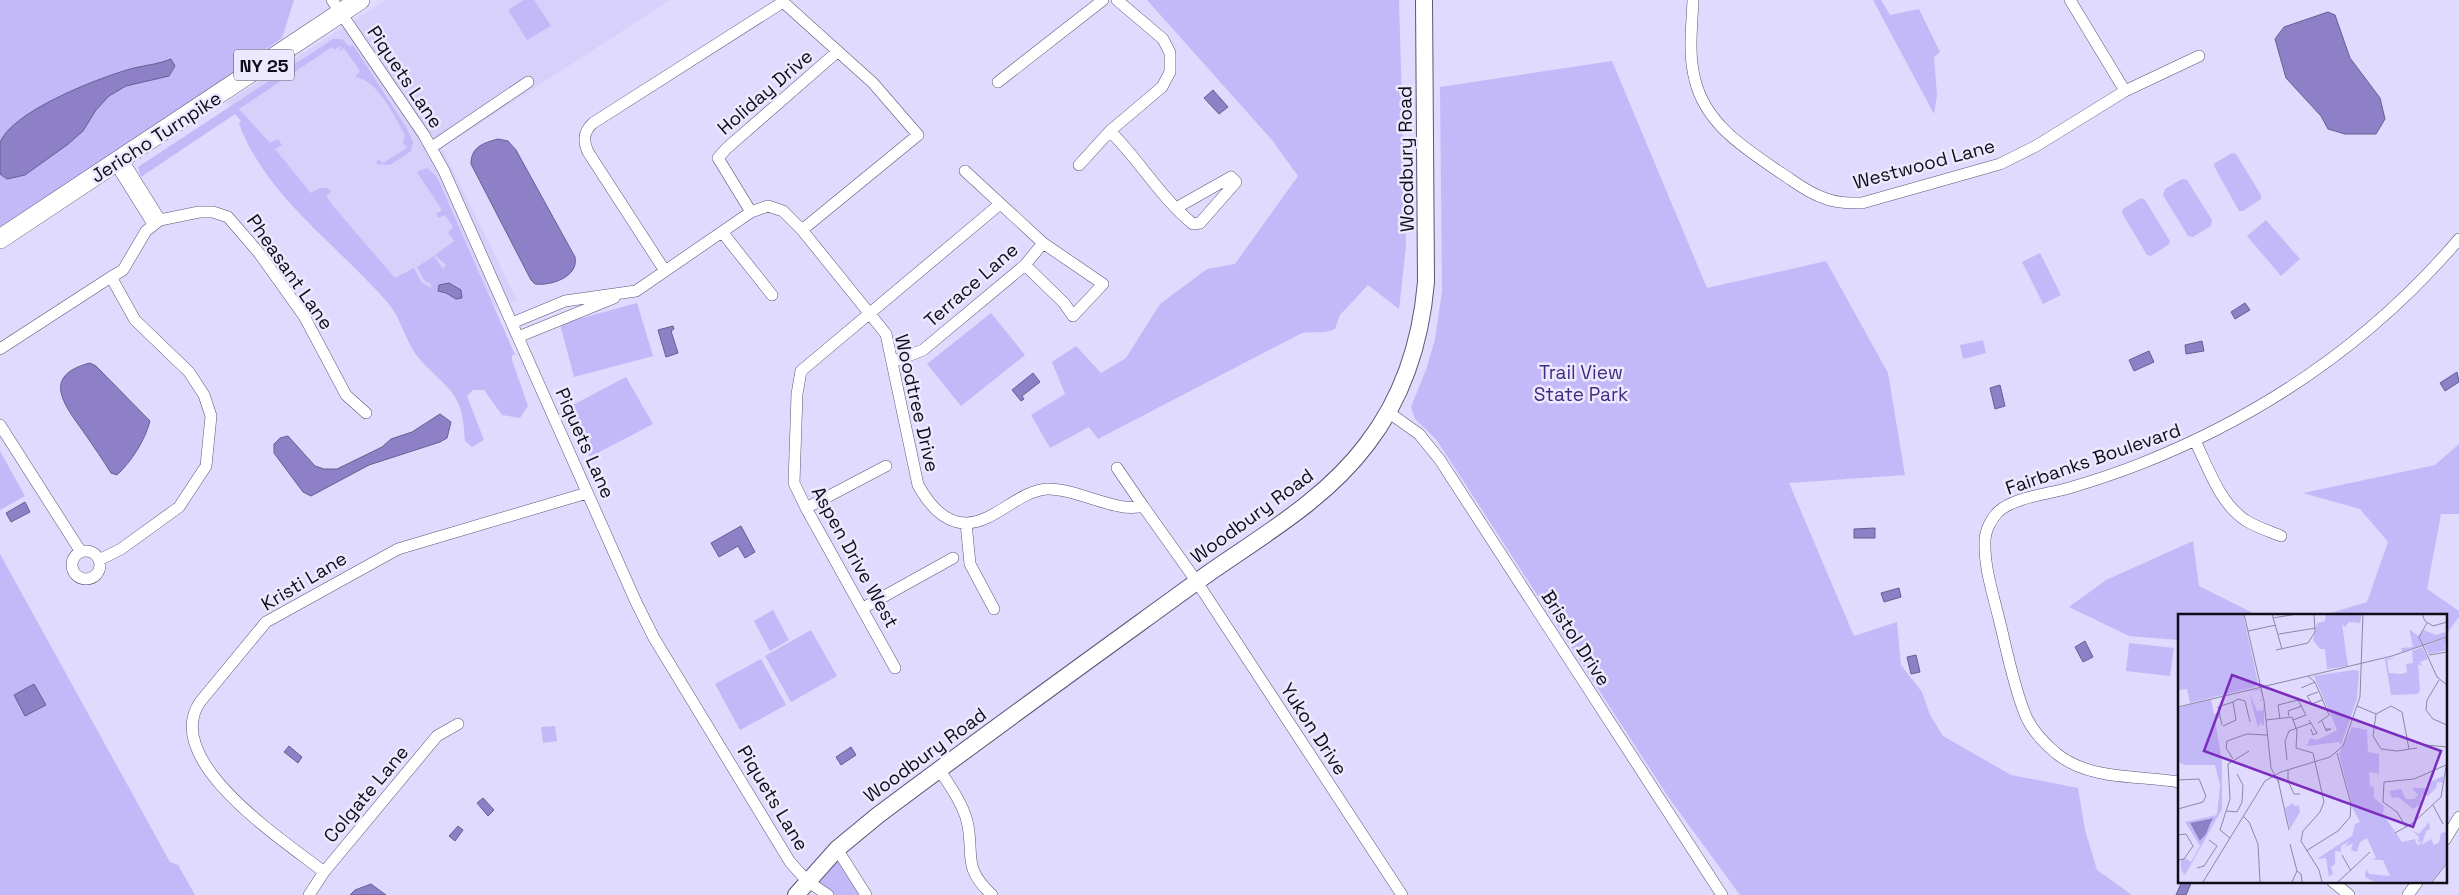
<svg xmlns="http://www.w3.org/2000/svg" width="2459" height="895" viewBox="0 0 2459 895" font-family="'Space Grotesk',sans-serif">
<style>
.built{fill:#d6d0fb}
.green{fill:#c3b9f8}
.water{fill:#8d80c7;stroke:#675e93}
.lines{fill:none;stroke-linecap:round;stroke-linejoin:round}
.street-casing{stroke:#5b5675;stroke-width:12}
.secondary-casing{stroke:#5b5675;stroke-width:18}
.primary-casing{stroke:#5b5675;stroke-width:20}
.street{stroke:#fff;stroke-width:11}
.secondary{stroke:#fff;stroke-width:16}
.primary{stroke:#fff;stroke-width:19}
.labels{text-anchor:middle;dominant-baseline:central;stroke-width:5;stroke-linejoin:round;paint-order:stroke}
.shield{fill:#ece9ff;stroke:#514f5e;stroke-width:1}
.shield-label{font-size:18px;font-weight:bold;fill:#0f0d19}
.street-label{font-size:19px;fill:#0f0d19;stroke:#ece9ff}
.park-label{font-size:19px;fill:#432b7f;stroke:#ece9ff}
.inset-road{fill:none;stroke:#8c88a2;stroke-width:1}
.view{fill:#7b2cbf;fill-opacity:0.15;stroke:#7b2cbf;stroke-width:2.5}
.inset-edge{fill:none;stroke:#0f0d19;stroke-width:2.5}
</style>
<rect width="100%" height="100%" fill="#dfdafe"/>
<path class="built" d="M386,0H670L442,148L517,300L425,328L227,102Z"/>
<path class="green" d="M0,0H294L282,38L130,144L0,229Z
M524,0H534L551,26L527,40L508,10Z
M1147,0H1399L1406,247L1399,309L1368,285L1340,315L1335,329C1325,334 1313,331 1302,333L1098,439L1089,427L1050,448L1031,415L1065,394L1052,362L1076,346L1101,373L1126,358L1160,304L1207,269L1235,264L1298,176L1272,140Z
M1873,0H1881L1890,15L1919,9L1940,52L1934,57L1937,95L1934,114Z
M333,39H342L350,47L353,45L406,127L413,142L411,151L390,165L376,164L378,159L383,163L407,148L403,142L405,135C394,116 378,80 355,77L360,71L344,48L338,52L341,48L340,46L334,50L332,47L239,109L270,143L278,139L282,145L275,149L311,193L320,188H328L331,192L326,196L333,206L395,278L414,268L421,282L431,288V284L424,280L417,267L434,256L443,269L446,265L435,255L454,241L448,233L453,227L445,215L438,218L436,214L442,210L417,172L411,174L427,168L437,177L515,355H512V360L528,406L520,418L502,415L484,390H473L467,396L484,440L472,447L465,441C463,388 447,391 417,356C405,340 401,318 388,303C338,245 267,198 239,124L241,121L235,114L141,177L138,167Z
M1612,61L1707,288L1826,261L1888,373L1905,475L1789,483L1854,636L1897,622L1901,665L1922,692L1930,715L1943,736L2011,775L2078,788L2085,830L2097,870L2132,895H1740L1669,798L1436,439L1415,419L1411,407L1427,367L1435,339L1442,291L1440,87Z
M2232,153L2236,154L2261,195V199L2243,211H2239L2214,166L2215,163Z
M2182,179L2187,180L2212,220L2211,226L2193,237L2188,236L2163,195L2165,189Z
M2141,198L2145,200L2170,241L2168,245L2151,256L2147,255L2122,213L2123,209Z
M2266,220L2300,259L2281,276L2247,236Z
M2040,253L2061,295L2043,304L2022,262Z
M637,303L653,356L574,377L560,324Z
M991,313L1025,355L961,406L927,364Z
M1983,340L1986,353L1963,359L1960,345Z
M626,377L653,424L590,457L565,409Z
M2459,444V514H2441L2427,589L2459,611V617L2445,636V615H2324L2367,602L2388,542L2360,509L2303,493L2435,465Z
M0,451L25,496L0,510Z
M2193,541L2199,586L2257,615H2179V640L2129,636L2069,607L2106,580Z
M0,554L170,862L178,865L195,895H0Z
M773,610L789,640L770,651L754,621Z
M811,630L837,676L791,702L765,656Z
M2129,643L2174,648L2170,676L2126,671Z
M761,659L786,705L740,730L715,684Z
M555,726L557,741L543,743L541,727Z
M837,851L865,895H829L808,881Z"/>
<path class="water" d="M2328,12L2335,15L2350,58L2380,98L2385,119L2376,134H2345L2328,129L2321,116L2286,78L2275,39L2284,27Z
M171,59L175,66L169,76L126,86L109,96L96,110L83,131L67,145L25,175L7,179L0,174C0,165 0,151 0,143C11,111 103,76 134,68C147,65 159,64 171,59Z
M1213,90L1228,107L1219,114L1204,98Z
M498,139L508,141L516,150L575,257C579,277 551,286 535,284L531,280L471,164C471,147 483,143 498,139Z
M449,283L461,290L462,298L456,299L446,293L438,291L439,285Z
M2245,303L2250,310L2235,319L2231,312Z
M673,326L674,329L671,331L678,353L666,357L658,330Z
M2202,341L2204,351L2186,354L2185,345Z
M2149,351L2154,362L2134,371L2129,360Z
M90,363L96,366L150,421C145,440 132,461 117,475L111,473C103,460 94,447 85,434C66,407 39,376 90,363Z
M2457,372L2459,382L2445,391L2440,383Z
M1033,373L1040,382L1022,396L1024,399L1021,401L1012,390Z
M2000,385L2005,406L1995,409L1990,388Z
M440,414L451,422L447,438L440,442L369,465L311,496L303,492L274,453V444L280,438L288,436L315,466L324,469H337L382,447L391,439L412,432Z
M25,502L30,512L11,522L6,513Z
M741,526L755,552L745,558L738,546L719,557L711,543Z
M1875,528V538H1854V529Z
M1899,588L1901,597L1884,602L1881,593Z
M2085,641L2093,657L2083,662L2075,647Z
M1916,655L1920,672L1911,674L1907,657Z
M34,684L46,705L25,716L14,695Z
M289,746L302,757L298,763L284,752Z
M851,747L856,755L841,765L836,757Z
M483,798L494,810L488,816L477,803Z
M458,826L463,830L455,841L449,836Z
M2182,881H2192L2186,895H2176Z
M371,884L386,895H350L355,890Z"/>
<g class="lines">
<defs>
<path id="street" d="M332,0L424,135L444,171L636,602L654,638L790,862L807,881L828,895
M1693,0C1692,26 1688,54 1695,80C1706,125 1746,149 1781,173C1795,182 1808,193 1824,198C1836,203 1849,203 1862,203L2000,164L2036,146L2125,91L2199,56
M2070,0L2125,91
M998,82L1103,0
M1110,131C1140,161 1160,197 1193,224L1200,223L1236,182L1231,177L1176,208
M432,147L528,82
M122,159L160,220
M115,163L153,224
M1079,165L1110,131L1162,87L1170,72V53L1163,39L1117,0
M965,171L1043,243L1103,284L1073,316L1064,303L1025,265
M751,212L718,158L727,148L837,52
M722,232L772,295
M665,271L588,152C583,141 583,132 593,123L783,2L873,83L918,135L802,230
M512,323L565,301L636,291L751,212L768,206L783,211L802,230L886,334L918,485C928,503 943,523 966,523C994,523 1018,491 1047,489C1076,488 1118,514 1143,506L1197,582L1402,895
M518,337L614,298
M0,349L111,277
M892,362L923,350L1025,265L1043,243
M1388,412L1419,434L1440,460L1722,895
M0,425L81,552
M2195,441C2209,469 2219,502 2245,520C2256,527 2269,531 2281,536
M1117,468L1143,506
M806,508L886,466
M966,523L970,564L994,609
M72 565a14 14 0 1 1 28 0a14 14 0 1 1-28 0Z
M99,560L121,549L179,507L206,466L211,416L204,395L189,372L135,320L111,277L123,270L146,231L160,220L199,212H213L228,217L259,253L304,316L346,395L366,413
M863,608L953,558
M895,668L806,508L794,483L797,394L801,371L1000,204
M939,769C949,785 962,802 967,821C975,855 961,866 992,895
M2179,782C2138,775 2092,781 2057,754C2045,744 2031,729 2025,714C2013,684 2007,651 1999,619C1993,594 1984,567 1985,541C1985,531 1991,519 1998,512C2014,497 2049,494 2069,488C2093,481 2117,473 2140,464C2264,415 2373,340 2459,239
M2445,840L2459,817
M837,849L866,895
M324,872C285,841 160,761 200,702L266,622L398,549L587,493
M2332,881L2349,895
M309,895L324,872L437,736L458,724
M2408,895L2418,881"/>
<path id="secondary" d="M796,895L837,849L877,816C982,737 1089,660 1195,583C1254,540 1322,504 1367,444C1404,396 1421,341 1426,282L1424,0"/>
<path id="primary" d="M0,239L360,0"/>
</defs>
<use href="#street" class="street-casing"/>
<use href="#secondary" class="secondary-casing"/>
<use href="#primary" class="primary-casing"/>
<use href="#street" class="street"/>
<use href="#secondary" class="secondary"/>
<use href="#primary" class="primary"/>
</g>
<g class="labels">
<rect class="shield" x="234" y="49.5" width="60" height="31" rx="4"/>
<g class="shield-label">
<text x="264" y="65">NY 25</text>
</g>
<g class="street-label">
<text transform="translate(405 77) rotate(56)">Piquets Lane</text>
<text transform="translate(765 92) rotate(-41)">Holiday Drive</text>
<text transform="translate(156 137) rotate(-33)">Jericho Turnpike</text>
<text transform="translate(1406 159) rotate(-91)">Woodbury Road</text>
<text transform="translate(1924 164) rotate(-15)">Westwood Lane</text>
<text transform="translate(290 272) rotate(55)">Pheasant Lane</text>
<text transform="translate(971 285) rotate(-41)">Terrace Lane</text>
<text transform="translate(917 403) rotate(77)">Woodtree Drive</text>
<text transform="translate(585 443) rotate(66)">Piquets Lane</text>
<text transform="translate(2093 459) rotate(-19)">Fairbanks Boulevard</text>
<text transform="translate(1252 516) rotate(-36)">Woodbury Road</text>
<text transform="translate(855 557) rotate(61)">Aspen Drive West</text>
<text transform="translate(304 581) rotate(-31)">Kristi Lane</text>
<text transform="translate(1576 638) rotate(57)">Bristol Drive</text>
<text transform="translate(1314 729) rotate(57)">Yukon Drive</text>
<text transform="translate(925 755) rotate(-36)">Woodbury Road</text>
<text transform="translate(366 794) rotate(-50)">Colgate Lane</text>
<text transform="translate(773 798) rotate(59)">Piquets Lane</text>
</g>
<g class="park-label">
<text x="1581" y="372">Trail View<tspan x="1581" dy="22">State Park</tspan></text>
</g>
</g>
<g transform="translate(2178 614)">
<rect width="269" height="269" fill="#dfdafe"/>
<path d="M0,0H65L80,69L77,73L12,89L9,75L0,76ZM148,0H184L182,9L171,8L167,13L164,10L170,52L149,55L147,35H142L135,26L139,9L147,7ZM231,15L240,22L246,16L258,21L267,18L269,23L224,38L223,34L235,33ZM269,24V33L266,32L269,36L251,40L246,32ZM244,33L250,45L242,48L244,52L240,50L242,76L240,80L213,81L207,45L219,43L209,46L211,59L224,60L229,58L228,50L235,49L234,37ZM175,56L181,57L179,85L163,131L161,128L129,132L132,124L139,126L159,116L136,62ZM81,75L83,76L84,84V87H81L84,85L82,76L71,78L79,97L85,96L86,90V112L82,109L80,114L71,78L61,81ZM33,85L36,100L40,99L41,104L37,105L44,149V195L7,261L3,256V246L7,244L13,248L22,232L7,208L39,201L42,171L37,151H6L0,147V94ZM32,204L34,209L23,227L12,210ZM174,113L189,116L190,138L201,140V160L191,158L192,172L196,173V184L206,192L205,200L224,228L237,225L239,231L242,230L244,226L240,229L241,223L234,216L241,220L251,208L252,215L248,217L244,231L253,225L256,231L261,228L263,219L269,218V248L253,268H197L187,263L188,255L191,260L212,262L205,246H195L198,244L189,224L182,228L179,238L173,236L175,229L167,233L171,227L163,232V238L157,237V250L153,253L155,260L151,263L148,244L139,245L174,222L177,210L182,208L175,195L161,140ZM265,162V168L259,169L258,174L250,182L245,180L242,186L244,189L235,195L220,183L214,184L211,177L223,175L228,185H236L240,181L234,174H251L254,167ZM115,189L116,192L121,191L122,198L112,215L107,194Z" fill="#c3b9f8" fill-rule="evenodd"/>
<path d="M35,204L28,220L22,227L12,209Z" fill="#8d80c7"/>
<path class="inset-road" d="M66,0L86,87L93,154L101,169M94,0L104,35M244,0L247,7L255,12L269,8M95,4L119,0M249,9L241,23L259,63L269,71M70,17L98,11M101,20L138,14M98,36L130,29L137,18L136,0M251,41L269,38M130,62L137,68L151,101L140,109M261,66L249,86L248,96L255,105L269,111M123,74L137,68M140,78L129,82L134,90L144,86M60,85L67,87L72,108M179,92L198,100L195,122L203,135L219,137L239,134M0,93L214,42L269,23M198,100L213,92L224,98L231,135M111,102L110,97L124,92M102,105L100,91L120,86L128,101L115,106M88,106L114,103L119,117L118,134L135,139L146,188L142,198L125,217L123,227L141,256L144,268M131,106L139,119L135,121L133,115M144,107L147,114L148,116V117L153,115H147M44,111L40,93L55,88M45,112L58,106L55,88L60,85M248,131L269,133M55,145L48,134L49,127L69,120L89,121M109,146L107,127L111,117L133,109M110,156V167L116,180H122M0,166L21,165L28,182L25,188L0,195M100,166L111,216M255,191L265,210M49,197L59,198L64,188L65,171L59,160M65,202L71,208L80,230L82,268M228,213L219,198L205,188L206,168L236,165L268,151M217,219L235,209L263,183L269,147M0,221L8,220L15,232L6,245L0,246M52,224L42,216L52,185L50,150L71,137M112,230L119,257M128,237L160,217L172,203L173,190L159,139M164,241L173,257M19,254L26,252L39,232L31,226M25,268L87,167L103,158L152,143L165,132L182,83L185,0M114,268L119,257L123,260L124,268M160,268L192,238M254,268L269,249"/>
<path class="view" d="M54,61L263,137L235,213L26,137Z"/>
<rect width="269" height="269" class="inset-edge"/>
</g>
</svg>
